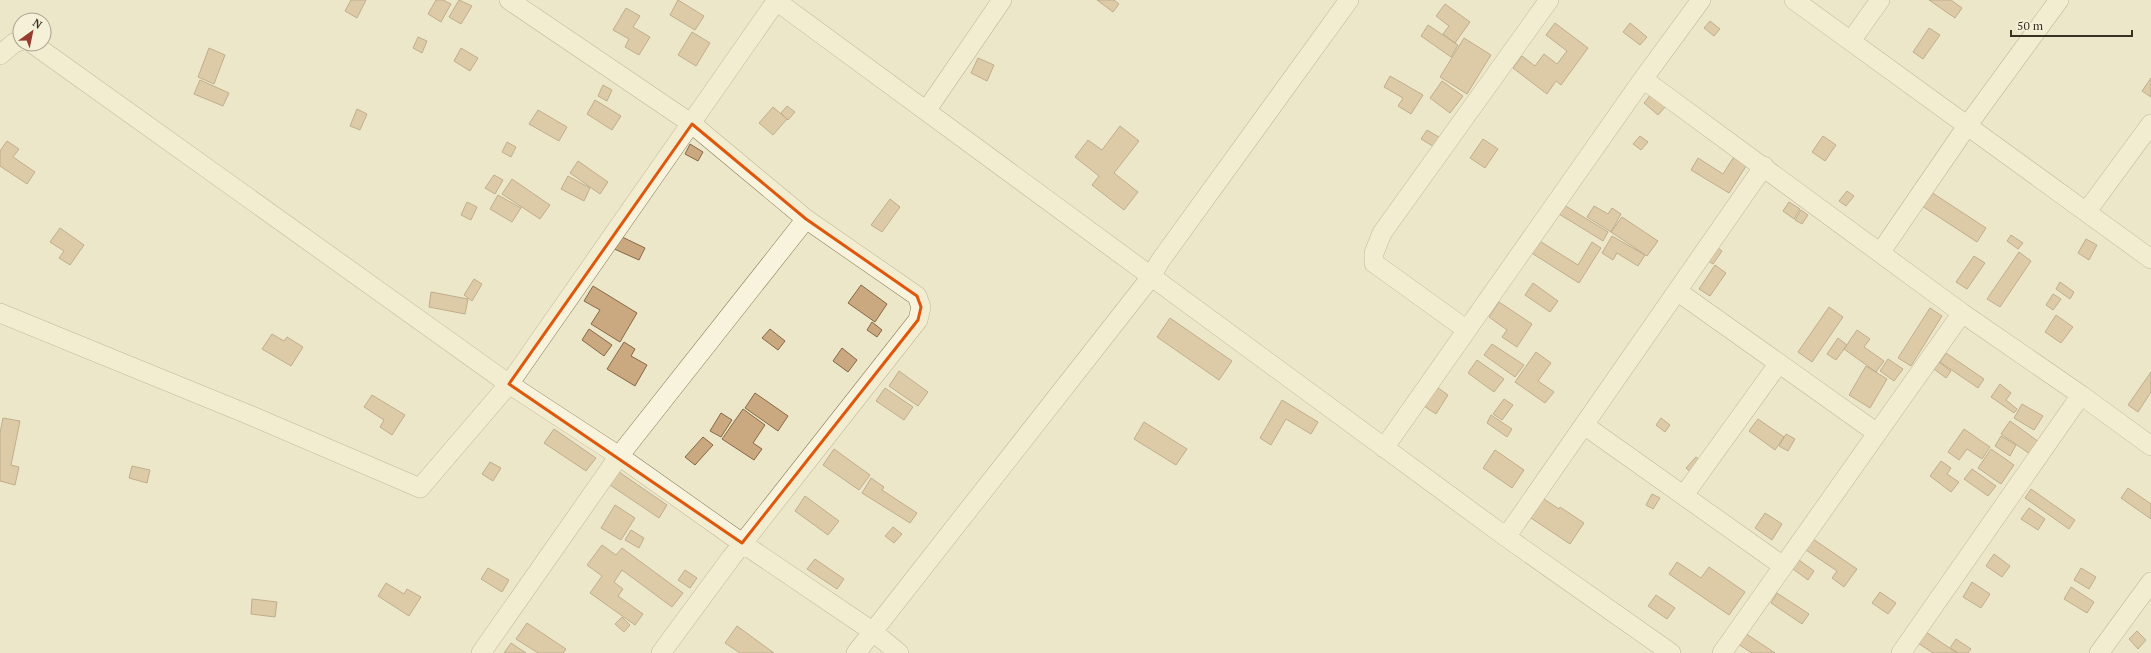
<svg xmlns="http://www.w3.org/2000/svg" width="2151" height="653" viewBox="0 0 2151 653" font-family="'PT Serif',serif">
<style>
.building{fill:#caa980;stroke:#876845}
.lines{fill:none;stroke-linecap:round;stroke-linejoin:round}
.minor-casing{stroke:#897b5e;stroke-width:20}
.minor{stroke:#f8f3dc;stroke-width:19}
.marked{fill:none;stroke:#df570d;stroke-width:3;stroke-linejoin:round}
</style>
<rect width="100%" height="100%" fill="#ede7c9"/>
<path class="building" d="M351,0H366L357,18L345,11Z
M436,0H443L451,4L441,22L428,14Z
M459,0L472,6L461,24L449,17Z
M678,0L704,16L695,30L670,15Z
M1097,0H1114L1119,4L1113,12Z
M1929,0H1951L1962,8L1955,18Z
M1445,4L1470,22L1455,43L1443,34L1449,26L1436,16Z
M626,8L640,16L633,27L650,37L639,55L625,47L629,39L613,30Z
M1710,21L1720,29L1714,36L1704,28Z
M1555,23L1588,48L1561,85L1556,81L1547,94L1513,68L1522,56L1535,66L1544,54L1557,64L1567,51L1546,35Z
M1630,23L1647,37L1640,45L1623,32Z
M1428,25L1458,45L1451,57L1421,36Z
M1929,28L1940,35L1923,59L1913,52Z
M692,32L710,43L696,66L678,55Z
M418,37L427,41L422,53L413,48Z
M1464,38L1491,55L1467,94L1440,77Z
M209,48L225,55L214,84L198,77Z
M461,48L478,58L470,71L454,61Z
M978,58L994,65L987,81L971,73Z
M1390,76L1423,95L1411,114L1398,106L1403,98L1384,87Z
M2151,78V97L2142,91Z
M200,80L229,93L223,106L194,94Z
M1442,81L1463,96L1450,113L1430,98Z
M603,85L612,90L607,101L598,96Z
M1652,93L1666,106L1658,115L1644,103Z
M595,100L621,116L612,130L587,114Z
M787,106L795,112L788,120L781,113Z
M773,107L787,119L773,135L759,123Z
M357,109L367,114L360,130L350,126Z
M538,110L567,127L559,141L529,124Z
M1120,126L1139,141L1114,173L1138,192L1124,210L1092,185L1099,176L1075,157L1088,140L1102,150Z
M1427,130L1442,139L1436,148L1421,139Z
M1640,136L1648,142L1641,150L1633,144Z
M1823,136L1836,145L1825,161L1812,152Z
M1483,139L1498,149L1485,168L1470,158Z
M7,141L19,149L13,157L35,172L27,184L0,166V151Z
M507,142L516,147L511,157L502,152Z
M690,144L703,152L698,161L685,154Z
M1735,155L1748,163L1729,193L1691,170L1698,158L1723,174Z
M578,161L608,182L600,194L570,173Z
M494,175L503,180L495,194L485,188Z
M568,176L590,188L584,201L561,189Z
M512,179L550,205L540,219L502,194Z
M1847,191L1854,196L1846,206L1839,201Z
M1931,192L1986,228L1977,242L1922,206Z
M498,195L521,208L512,222L490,209Z
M890,199L900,207L882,232L871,225Z
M467,202L477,207L471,220L461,215Z
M1789,202L1800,209L1794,219L1783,211Z
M1564,205L1608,232L1603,241L1559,214Z
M1594,206L1608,214L1612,208L1621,214L1611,232L1587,217Z
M1801,210L1808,215L1802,224L1795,220Z
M1622,217L1658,241L1647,256L1611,232Z
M60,228L84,245L70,265L59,258L64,251L50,242Z
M618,235L645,248L639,260L612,248Z
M2011,235L2023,243L2018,249L2007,241Z
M1612,236L1645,255L1638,266L1617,253L1613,260L1602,253Z
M2086,239L2097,245L2089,260L2078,253Z
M1538,240L1578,265L1592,242L1601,248L1579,283L1530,252Z
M1714,245L1722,251L1713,264L1705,259Z
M2019,252L2031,261L2000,307L1987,299Z
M1974,256L1985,263L1967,289L1956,282Z
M1715,265L1726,273L1710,296L1699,289Z
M474,279L482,284L472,301L464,295Z
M2060,282L2074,292L2070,299L2056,289Z
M1533,283L1558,301L1550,312L1525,295Z
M861,285L887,304L875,322L848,303Z
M593,286L637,313L620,342L591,324L600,310L584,301Z
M431,292L468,299L465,314L429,307Z
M2053,294L2061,299L2053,310L2046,305Z
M1499,302L1532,324L1517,347L1502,337L1507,330L1489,317Z
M1829,307L1843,317L1812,362L1798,352Z
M1930,308L1942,316L1911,366L1898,358Z
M2056,315L2073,327L2061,343L2045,332Z
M1170,318L1232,361L1219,380L1157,337Z
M872,322L882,330L877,337L867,330Z
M589,329L612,345L604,356L582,340Z
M770,329L785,341L778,350L762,338Z
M1857,330L1870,339L1864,347L1884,361L1876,372L1844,349Z
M272,334L284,341L287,337L303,347L291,366L262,349Z
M1838,338L1847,345L1836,360L1827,354Z
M624,342L635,349L631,356L647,365L635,386L607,369Z
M1492,344L1524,365L1515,377L1484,355Z
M842,348L857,360L848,372L833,361Z
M1536,352L1551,363L1538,381L1554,392L1545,403L1515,382Z
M1946,353L1984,379L1978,388L1940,362Z
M1888,359L1903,369L1894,381L1880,371Z
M1477,360L1504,379L1494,392L1468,373Z
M1939,362L1951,371L1946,378L1934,369Z
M1866,366L1887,379L1870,408L1849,395Z
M899,371L928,392L918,406L889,386Z
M2151,372V392L2138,412L2128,405Z
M2000,384L2011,393L2006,400L2017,409L2014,413L1991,397Z
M1434,385L1448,395L1436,414L1421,404Z
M885,388L913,407L904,420L876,401Z
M755,393L788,416L778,431L745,408Z
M372,395L405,415L392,435L380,427L384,420L364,407Z
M1504,399L1513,405L1502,420L1493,414Z
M1282,400L1318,422L1311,434L1286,419L1271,445L1260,438Z
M2022,404L2043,416L2034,430L2014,418Z
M743,409L765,425L753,443L762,449L754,460L722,439Z
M721,413L732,420L721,437L710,431Z
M1491,415L1512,429L1507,437L1487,423Z
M3,418L20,421L11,465L19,467L15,485L0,481V433Z
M1661,418L1670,425L1665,432L1656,425Z
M1758,419L1784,437L1775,450L1749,431Z
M2010,421L2039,442L2030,454L2001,434Z
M1144,422L1187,449L1176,465L1134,439Z
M554,429L596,458L586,471L544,443Z
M1964,429L1990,447L1982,459L1967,449L1959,460L1948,452Z
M1786,434L1795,439L1788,451L1779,446Z
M2001,436L2016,445L2010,456L1995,446Z
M703,437L713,445L695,465L685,457Z
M834,449L870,475L859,490L823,465Z
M1991,449L2014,465L2001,484L1978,468Z
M1495,450L1524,470L1512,488L1483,468Z
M1696,457L1704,463L1694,475L1686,468Z
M1941,461L1951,468L1947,474L1959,482L1951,492L1930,476Z
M490,462L501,468L493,481L482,474Z
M132,466L150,470L147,483L129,478Z
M1972,469L1996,486L1988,496L1964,479Z
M619,472L667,505L659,518L610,485Z
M871,478L884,487L882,490L917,513L910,523L862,493Z
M2128,488L2151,504V519L2121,498Z
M2031,489L2075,520L2069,529L2025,498Z
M1652,494L1660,498L1653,509L1646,505Z
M805,496L839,521L828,535L795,511Z
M1541,497L1559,509L1560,507L1584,523L1570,544L1528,516Z
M615,505L635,518L621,540L601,528Z
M2029,508L2045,519L2038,530L2021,519Z
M1765,513L1782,524L1772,540L1755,528Z
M893,527L902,534L894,543L885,536Z
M631,530L644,538L639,548L625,540Z
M1813,539L1857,569L1844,587L1832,578L1837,571L1806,550Z
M602,545L616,555L622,548L683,593L672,607L622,570L614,582L623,589L618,596L643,614L635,625L590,593L602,576L587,565Z
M1994,554L2010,566L2002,577L1986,566Z
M815,559L844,579L837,589L807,569Z
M1799,560L1814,571L1808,580L1793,569Z
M1677,562L1701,578L1709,567L1745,592L1729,615L1669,574Z
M488,568L509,580L502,592L481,579Z
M2081,568L2096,577L2089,589L2074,580Z
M685,570L697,578L690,588L678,580Z
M1972,582L1990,594L1981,608L1963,597Z
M386,583L404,594L407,589L421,597L409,616L378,596Z
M2071,587L2094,602L2087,613L2064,599Z
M1880,592L1896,603L1888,614L1872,603Z
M1777,593L1809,614L1802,624L1771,603Z
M1656,595L1675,608L1667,619L1648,606Z
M252,599L277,602L275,617L251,614Z
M622,617L630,625L624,632L615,624Z
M527,623L566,649L563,653H538L516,639Z
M737,626L774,653H740L725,643Z
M1923,630L1957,653H1933L1915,641Z
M2137,631L2146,640L2138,649L2129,639Z
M1745,633L1775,653H1752L1738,644Z
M1956,639L1971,649L1968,653H1958L1950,648Z
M511,643L526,653H504Z"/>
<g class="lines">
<defs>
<path id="minor" d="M509,0L692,124L806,219L917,296L921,307L918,320L731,558L661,653
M775,0L1506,537L1671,653
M1794,0L2151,259
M1851,41L1880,0
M33,44L509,384L777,0
M0,55L14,43L20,41
M1643,79L1962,313L2081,395L2151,446
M926,111L1002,0
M2087,211L2151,124
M1880,253L1967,126L2059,0
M1677,291L1877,433
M0,313L252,416L420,488L509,384L619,456L742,543L872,631L899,653
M1467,330L1374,263V253L1382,233L1549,0
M1584,425L1783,566
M1384,448L1643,79L1701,0
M1684,495L1779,363
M1506,537L1764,166
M481,653L619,456L806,219
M856,653L1151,277L1160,261L1349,0
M1722,653L1962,313
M1901,653L2081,395
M2099,653L2151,582"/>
</defs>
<use href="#minor" class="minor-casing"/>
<use href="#minor" class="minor"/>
</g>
<path d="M0 0H2151V653H0ZM692,124L806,219L917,296L921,307L918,320L742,543L509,384Z" fill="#ede7c9" fill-opacity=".55" fill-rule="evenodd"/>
<path class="marked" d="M692,124L806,219L917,296L921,307L918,320L742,543L509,384Z"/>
<g transform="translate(32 32) rotate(33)"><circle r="19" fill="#f5f0d8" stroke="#aaa38f"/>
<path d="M0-3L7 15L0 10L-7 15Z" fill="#963d30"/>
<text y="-6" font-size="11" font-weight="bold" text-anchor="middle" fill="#3a3021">N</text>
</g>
<path d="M2011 30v6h121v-6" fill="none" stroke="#3a3021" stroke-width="2"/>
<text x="2017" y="30" font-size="12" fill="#3a3021" stroke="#f5f0d8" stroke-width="3" paint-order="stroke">50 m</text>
</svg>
